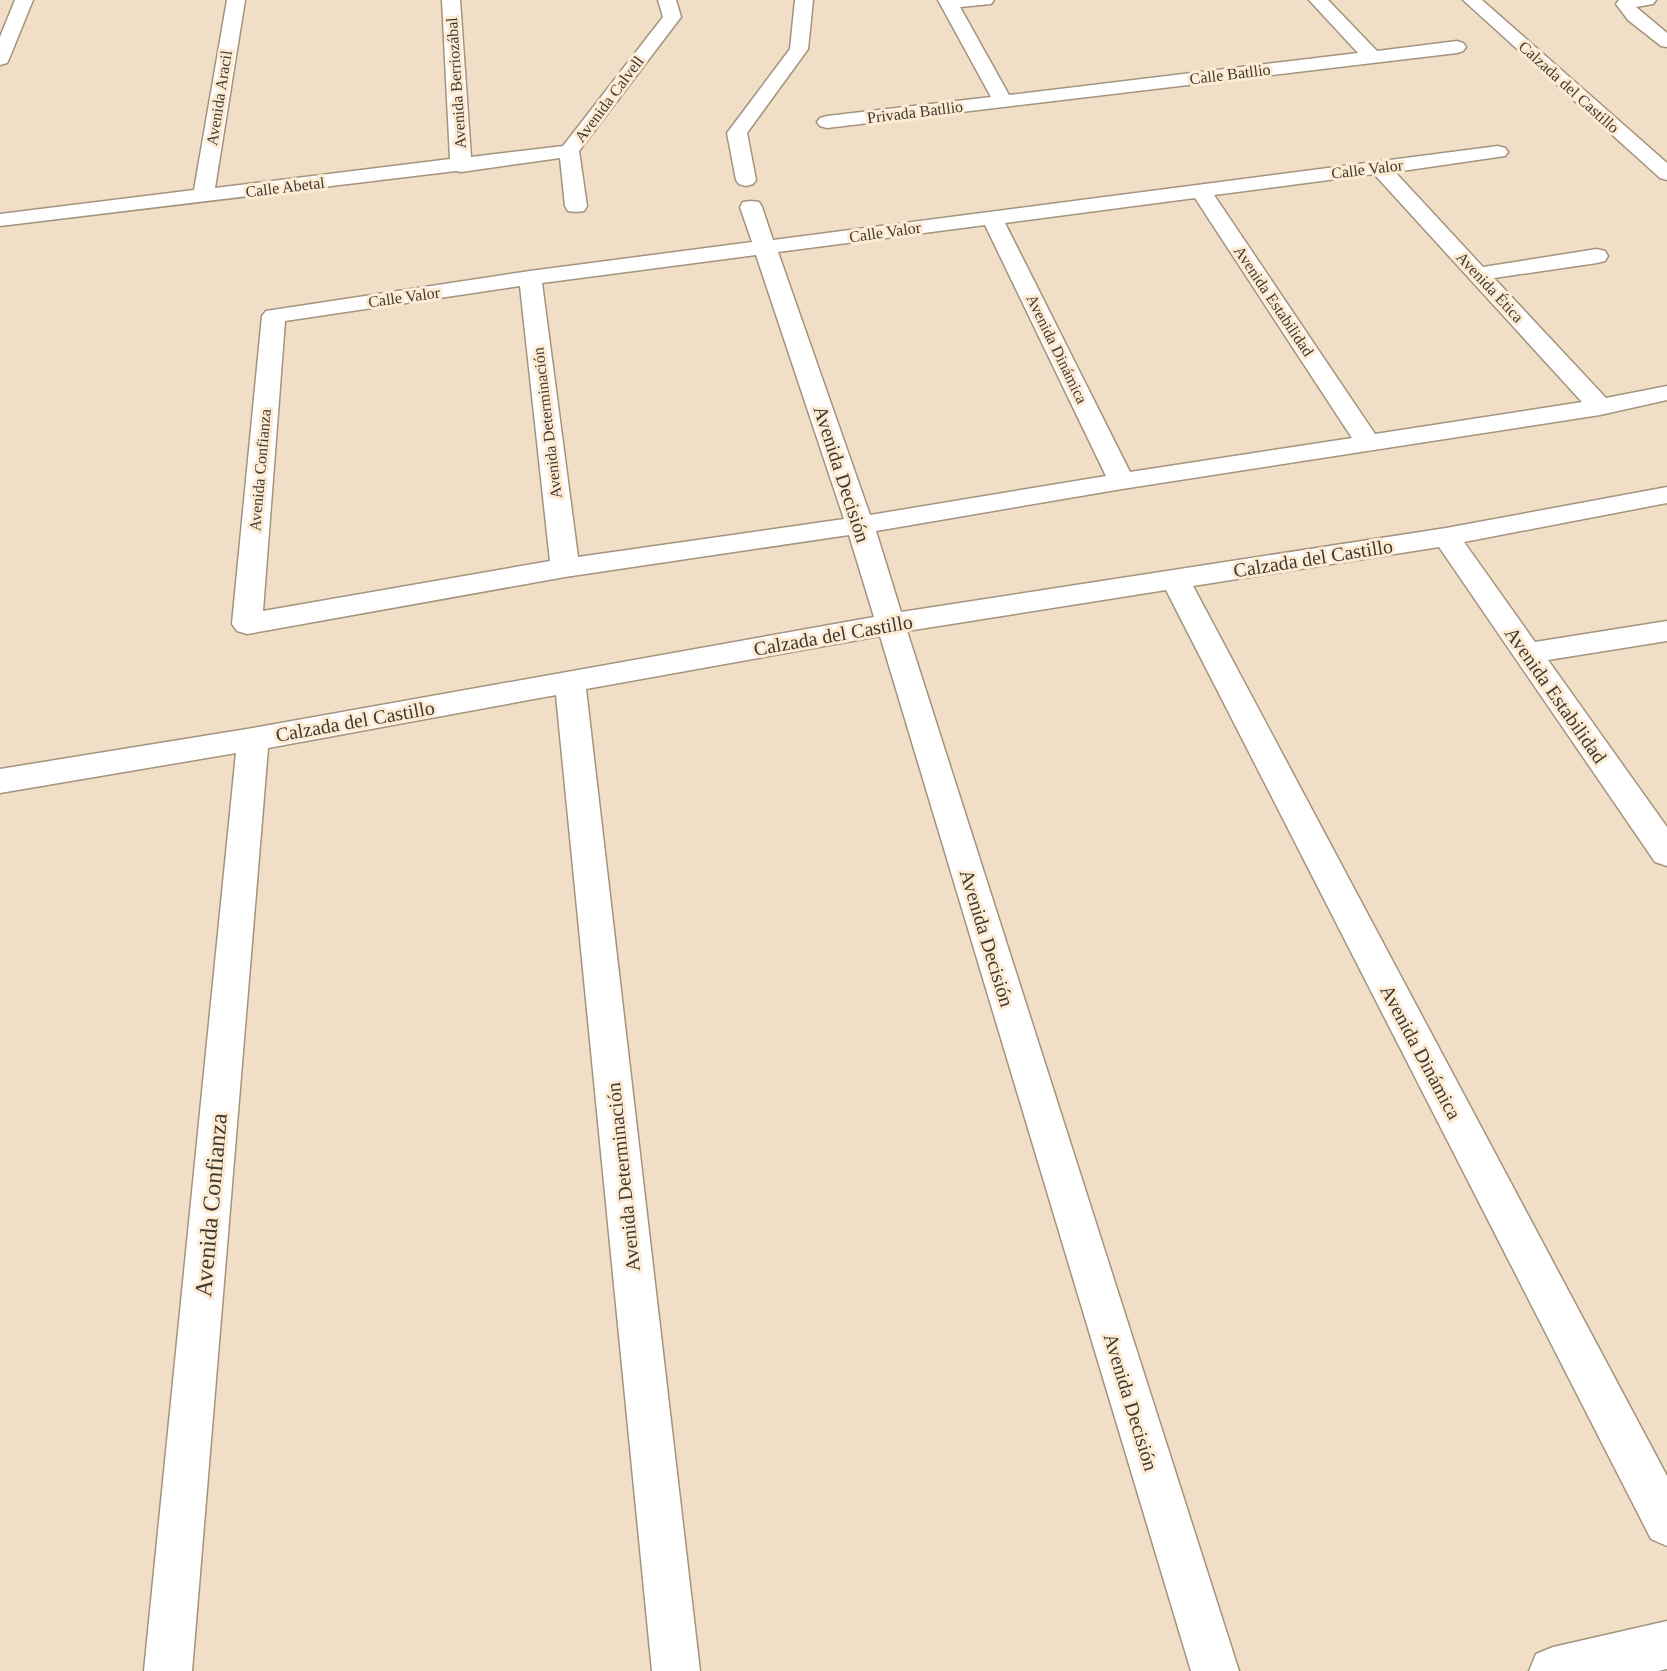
<svg xmlns="http://www.w3.org/2000/svg" width="1667" height="1671" viewBox="0 0 1667 1671" font-family="Georgia,serif">
<style>
.lines{fill:none;stroke-linecap:round;stroke-linejoin:round}
.minor-casing{stroke:#a4937d;stroke-width:3}
.minor{fill:#fff;fill-rule:evenodd}
.labels{text-anchor:middle;dominant-baseline:central;stroke-width:6;stroke-linejoin:round;paint-order:stroke}
.far-street-label{font-size:16px;fill:#413a31;stroke:#fdebd4}
.street-label{font-size:20px;fill:#413a31;stroke:#fdebd4}
.near-street-label{font-size:24px;fill:#413a31;stroke:#fdebd4}
</style>
<rect width="100%" height="100%" fill="#f0dec7"/>
<g class="lines">
<defs>
<path id="minor" d="M15,0H33L9,59L7,63L0,65V37Z
M227,0H245L215,188L450,159L442,0H460L471,157L563,146L663,17L658,0H676L681,17L579,151L587,206L584,211L576,212L568,211L565,206L560,158L461,172L456,171L0,226V214L194,190Z
M795,0H813L808,49L747,133L756,180L753,184L746,186L739,184L736,180L727,133L790,49Z
M938,0H994L991,4L960,7L1009,95L1358,53L1309,0H1328L1377,51L1457,41L1463,43L1466,47L1463,51L1457,53L827,128L820,126L817,122L820,118L827,116L991,97Z
M1463,0H1482L1667,163V180L1660,178Z
M1619,0H1656L1653,4L1636,7L1667,33V47L1661,46L1628,20L1616,4Z
M1498,146L1505,148L1508,152L1505,156L1395,172L1483,267L1597,249L1605,251L1608,256L1605,261L1597,263L1494,278L1606,398L1667,386V400L1600,415L1122,489L876,531L901,612L1446,528L1667,487V503L1464,542L1535,642L1667,621V641L1548,660L1667,827V866L1655,862L1439,547L1193,586L1667,1476V1546L1651,1539L1166,590L907,631L1239,1671H1191L880,636L586,689L700,1671H652L556,695L268,748L192,1671H144L236,753L0,793V769L253,728L874,617L849,535L565,577L247,634L237,631L232,624L262,316L266,311L530,271L752,242L740,207L743,202L751,201L759,202L762,207L773,240ZM1374,174L1582,402L1375,434L1214,195ZM1195,198L1352,438L1130,472L1005,223ZM985,225L1106,476L870,515L778,252ZM756,255L844,519L578,557L542,283ZM520,286L550,561L263,611L285,321Z
M1667,1621V1669L1658,1671H1529L1536,1654L1553,1647Z"/>
</defs>
<use href="#minor" class="minor-casing"/>
<use href="#minor" class="minor"/>
</g>
<g class="labels">
<g class="far-street-label">
<text transform="translate(1230 74) rotate(-7)">Calle Batllio</text>
<text transform="translate(456 83) rotate(-94)">Avenida Berriozábal</text>
<text transform="translate(1569 87) rotate(42)">Calzada del Castillo</text>
<text transform="translate(219 98) rotate(-81)">Avenida Aracil</text>
<text transform="translate(609 99) rotate(-53)">Avenida Calvell</text>
<text transform="translate(915 112) rotate(-7)">Privada Batllio</text>
<text transform="translate(1367 169) rotate(-7)">Calle Valor</text>
<text transform="translate(285 187) rotate(-7)">Calle Abetal</text>
<text transform="translate(885 232) rotate(-8)">Calle Valor</text>
<text transform="translate(1490 287) rotate(47)">Avenida Ética</text>
<text transform="translate(404 297) rotate(-8)">Calle Valor</text>
<text transform="translate(1274 301) rotate(56)">Avenida Estabilidad</text>
<text transform="translate(1057 349) rotate(64)">Avenida Dinámica</text>
<text transform="translate(547 423) rotate(-97)">Avenida Determinación</text>
<text transform="translate(260 470) rotate(-85)">Avenida Confianza</text>
</g>
<g class="street-label">
<text transform="translate(842 474) rotate(72)">Avenida Decisión</text>
<text transform="translate(1313 558) rotate(-9)">Calzada del Castillo</text>
<text transform="translate(833 635) rotate(-10)">Calzada del Castillo</text>
<text transform="translate(1556 695) rotate(55)">Avenida Estabilidad</text>
<text transform="translate(355 721) rotate(-10)">Calzada del Castillo</text>
<text transform="translate(987 938) rotate(73)">Avenida Decisión</text>
<text transform="translate(1421 1052) rotate(62)">Avenida Dinámica</text>
<text transform="translate(623 1177) rotate(-96)">Avenida Determinación</text>
<text transform="translate(1131 1402) rotate(73)">Avenida Decisión</text>
</g>
<g class="near-street-label">
<text transform="translate(211 1205) rotate(-85)">Avenida Confianza</text>
</g>
</g>
</svg>
